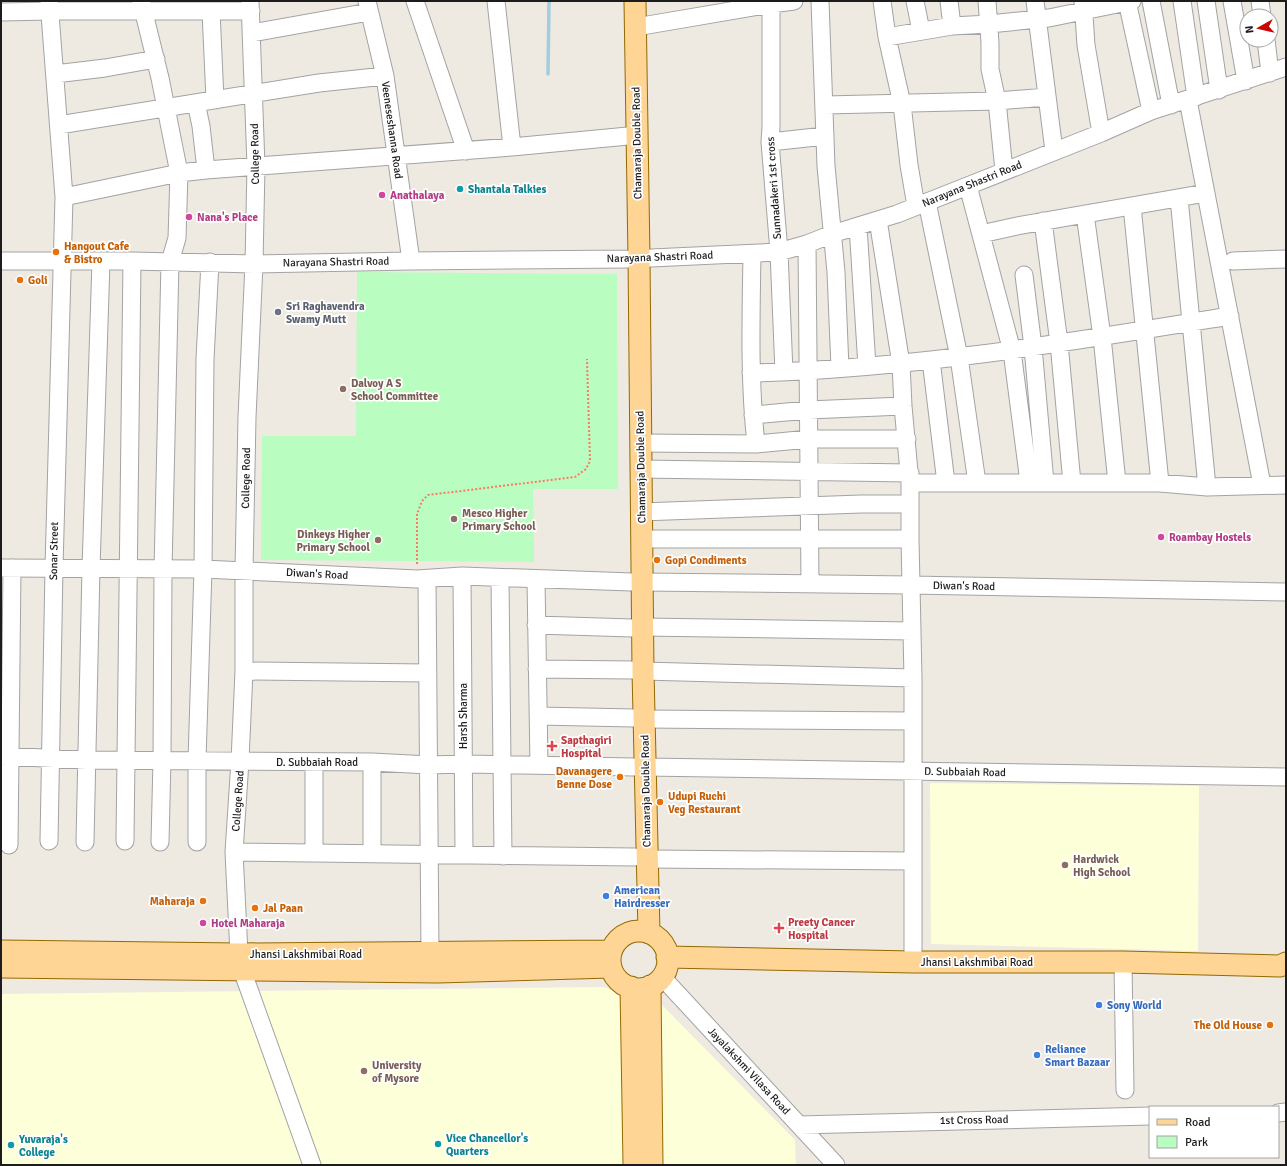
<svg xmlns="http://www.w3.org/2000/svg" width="1287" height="1166" viewBox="0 0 1287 1166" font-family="Signika,sans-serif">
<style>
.education{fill:#fdffd9}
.park{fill:#b9fdc1}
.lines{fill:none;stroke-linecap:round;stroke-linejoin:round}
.stream{stroke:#9ecedf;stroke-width:3.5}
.minor-casing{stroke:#a3a3a3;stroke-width:19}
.major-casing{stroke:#946900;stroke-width:23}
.path{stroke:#ff7861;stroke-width:2;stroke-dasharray:2 2;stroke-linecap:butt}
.minor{stroke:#fff;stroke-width:17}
.major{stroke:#ffd595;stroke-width:21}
.culture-dot{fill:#0f9aa8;stroke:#fff;stroke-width:1.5}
.hotel-dot{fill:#d1479c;stroke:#fff;stroke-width:1.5}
.food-dot{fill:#e8710a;stroke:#fff;stroke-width:1.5}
.worship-dot{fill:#6b7280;stroke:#fff;stroke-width:1.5}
.education-dot{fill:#8d6e63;stroke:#fff;stroke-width:1.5}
.health-dot{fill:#e0444e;stroke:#fff;stroke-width:1.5}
.shop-dot{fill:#3f7fe0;stroke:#fff;stroke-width:1.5}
.labels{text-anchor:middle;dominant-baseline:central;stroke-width:3.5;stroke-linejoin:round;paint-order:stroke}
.street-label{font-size:11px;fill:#1c1c1c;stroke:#fff}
.culture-label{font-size:11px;font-weight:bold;fill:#0d838f;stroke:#fff;text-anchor:start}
.hotel-label{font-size:11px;font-weight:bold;fill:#b23c85;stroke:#fff;text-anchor:start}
.food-label{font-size:11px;font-weight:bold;fill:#c56008;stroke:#fff;text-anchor:start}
.worship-label{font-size:11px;font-weight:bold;fill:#5b616d;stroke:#fff;text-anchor:start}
.education-label{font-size:11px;font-weight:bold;fill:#785e54;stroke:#fff;text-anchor:start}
.health-label{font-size:11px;font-weight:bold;fill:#be3a42;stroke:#fff;text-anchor:start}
.shop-label{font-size:11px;font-weight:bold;fill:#366cbe;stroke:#fff;text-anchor:start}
</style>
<rect width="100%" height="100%" fill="#eeeae1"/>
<path class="education" d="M930,783L1199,786L1198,951L931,944Z
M603,987L660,1003L795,1140L796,1165H1V994Z"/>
<path class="park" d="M357,272L617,274L618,489H533L534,562L261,560L262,436H356Z"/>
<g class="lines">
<path class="stream" d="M548,74L549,1"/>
<defs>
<path id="minor" d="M49,1L64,197L54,568L49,841
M141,1L160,78L179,173L177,238L170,262L163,570L162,760L160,842
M367,1L385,76L411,261
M415,1L466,151
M496,1L512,147
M820,1L826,166L836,272L840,368
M882,1L887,37L902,104L909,165L916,206
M915,1L921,31
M949,1L952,26
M987,1L990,43V69L997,101L1004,171
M1035,1L1054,151
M1083,1L1086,45L1101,133
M1127,1L1151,111
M1151,1L1171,105
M1182,1L1196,97
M1206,1L1219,90
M1232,1L1246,81
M1260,1L1262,16
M771,4V127L770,142L779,252L784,372
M211,11L215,100
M1,12L50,11H251
M636,27L771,4L794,1
M252,33L369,12
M887,37L952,26L989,24L1049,18L1132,1
M1266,40L1270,73
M55,74L105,68L156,59
M1188,100L1262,485
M196,103L201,126L206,170
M825,105L997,101L1047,97
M59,125L319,83L385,76
M770,142L825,136
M968,186L1012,351L1029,482
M64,197L179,173L206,170L512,147L628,136
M1179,198L1207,487
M927,202L959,357L977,483
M1132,206L1160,483
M1085,214L1102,337L1117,483
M878,220L901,364L903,406L910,483V539L913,678V962
M1043,221L1059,343L1072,483
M858,226L867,366
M981,234L1017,226L1206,193
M807,244L810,584
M752,254C751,317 749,381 756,444
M1,261H132L254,264L411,261L630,259L779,252L807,244L832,234L897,214L1101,133L1151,111L1286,67
M1233,261L1286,259
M1024,275L1033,347L1045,483
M931,360L946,483
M751,373C912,369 1071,342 1230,316
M753,415L808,410L903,406
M640,443L756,444L809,439H907
M641,469L910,473
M910,483H1160L1207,487L1286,485
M641,512L861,504H910
M642,539H910
M1,568L203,569L417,579L462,576L632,582
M462,576L464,855
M500,578L503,856
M427,579L430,953
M536,579L539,765
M642,582L911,585L1286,592
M536,625L632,628
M643,627L912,631
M537,669L633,670
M244,671L428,673
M643,671L913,678
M538,716L634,718
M644,719L913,721
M1,756L87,760L372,762L429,765L464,764L634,767
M372,762V854
M645,767L1286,777
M125,841L132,261
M85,842L91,568L101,262
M197,842V760L203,569L205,359L210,262
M9,845L12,568
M234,852L635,857
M314,853V762
M648,859L912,861
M239,954L234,852L240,761L244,671V571L247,417L254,264L256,166L250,1
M1123,962L1125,1090
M242,970L312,1165
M662,977L836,1165
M1278,1113L1286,1112
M799,1125L1150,1116"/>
<path id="major" d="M635,1L639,258L643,671L649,933
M610 960a29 29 0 1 1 58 0a29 29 0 1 1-58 0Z
M1,951L239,954L611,951
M667,957L913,962H1123L1280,966L1286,963
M1,967L438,972L611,967
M650,986L652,1165
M631,987L634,1165"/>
</defs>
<use href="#minor" class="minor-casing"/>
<use href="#major" class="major-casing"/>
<path class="path" d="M417,564V514L422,501L428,495L575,477L586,469L590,461L587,359"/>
<use href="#minor" class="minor"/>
<use href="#major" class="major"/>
</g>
<g class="culture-dot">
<circle cx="460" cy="189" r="4"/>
<circle cx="438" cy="1144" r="4"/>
<circle cx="11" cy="1145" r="4"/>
</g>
<g class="hotel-dot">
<circle cx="382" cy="195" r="4"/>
<circle cx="189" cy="217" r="4"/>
<circle cx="1161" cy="537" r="4"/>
<circle cx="203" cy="923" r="4"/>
</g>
<g class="food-dot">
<circle cx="56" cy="252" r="4"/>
<circle cx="20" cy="280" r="4"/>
<circle cx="657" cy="560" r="4"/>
<circle cx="620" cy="777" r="4"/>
<circle cx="660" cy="802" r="4"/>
<circle cx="203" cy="901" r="4"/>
<circle cx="255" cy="908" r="4"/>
<circle cx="1270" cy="1025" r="4"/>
</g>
<circle class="worship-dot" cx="278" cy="312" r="4"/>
<g class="education-dot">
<circle cx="343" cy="389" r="4"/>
<circle cx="454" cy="519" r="4"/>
<circle cx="378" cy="540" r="4"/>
<circle cx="1065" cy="865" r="4"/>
<circle cx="364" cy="1071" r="4"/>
</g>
<g class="health-dot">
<path d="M550 740h4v4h4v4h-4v4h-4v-4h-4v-4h4z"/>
<path d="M777 922h4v4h4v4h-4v4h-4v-4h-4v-4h4z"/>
</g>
<g class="shop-dot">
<circle cx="606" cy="896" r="4"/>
<circle cx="1099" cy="1005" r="4"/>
<circle cx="1037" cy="1055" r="4"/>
</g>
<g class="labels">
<g class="street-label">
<text transform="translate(392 130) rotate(82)">Veeneseshanna Road</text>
<text transform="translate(637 143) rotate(-91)">Chamaraja Double Road</text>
<text transform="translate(255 154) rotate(-91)">College Road</text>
<text transform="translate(972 184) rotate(-22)">Narayana Shastri Road</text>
<text transform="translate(774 188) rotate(-94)">Sunnadakeri 1st cross</text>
<text transform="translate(660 257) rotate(-2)">Narayana Shastri Road</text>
<text transform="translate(336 262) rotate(-1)">Narayana Shastri Road</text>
<text transform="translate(641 467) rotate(-91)">Chamaraja Double Road</text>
<text transform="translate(246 478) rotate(-89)">College Road</text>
<text transform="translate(54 551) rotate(-89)">Sonar Street</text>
<text transform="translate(317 574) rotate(3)">Diwan's Road</text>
<text transform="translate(964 586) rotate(1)">Diwan's Road</text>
<text transform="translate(463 716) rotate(-90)">Harsh Sharma</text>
<text x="317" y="762">D. Subbaiah Road</text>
<text transform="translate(965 772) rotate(1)">D. Subbaiah Road</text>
<text transform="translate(646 791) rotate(-91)">Chamaraja Double Road</text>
<text transform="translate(238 801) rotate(-86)">College Road</text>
<text x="306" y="954">Jhansi Lakshmibai Road</text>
<text x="977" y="962">Jhansi Lakshmibai Road</text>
<text transform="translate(749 1071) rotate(47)">Jayalakshmi Vilasa Road</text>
<text transform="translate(974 1120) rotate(-1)">1st Cross Road</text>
</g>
<g class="culture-label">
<text x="468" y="189">Shantala Talkies</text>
<text x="446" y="1138">Vice Chancellor's<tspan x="446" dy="13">Quarters</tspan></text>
<text x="19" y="1139">Yuvaraja's<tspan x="19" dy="13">College</tspan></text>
</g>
<g class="hotel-label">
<text x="390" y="195">Anathalaya</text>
<text x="197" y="217">Nana's Place</text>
<text x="1169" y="537">Roambay Hostels</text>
<text x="211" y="923">Hotel Maharaja</text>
</g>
<g class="food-label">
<text x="64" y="246">Hangout Cafe<tspan x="64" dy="13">&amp; Bistro</tspan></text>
<text x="28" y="280">Goli</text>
<text x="665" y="560">Gopi Condiments</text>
<text x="612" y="771" text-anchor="end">Davanagere<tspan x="612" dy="13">Benne Dose</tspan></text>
<text x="668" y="796">Udupi Ruchi<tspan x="668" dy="13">Veg Restaurant</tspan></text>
<text x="195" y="901" text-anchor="end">Maharaja</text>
<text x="263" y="908">Jal Paan</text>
<text x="1262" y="1025" text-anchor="end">The Old House</text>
</g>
<g class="worship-label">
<text x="286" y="306">Sri Raghavendra<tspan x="286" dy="13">Swamy Mutt</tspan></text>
</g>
<g class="education-label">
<text x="351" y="383">Dalvoy A S<tspan x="351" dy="13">School Committee</tspan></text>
<text x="462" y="513">Mesco Higher<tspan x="462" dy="13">Primary School</tspan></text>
<text x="370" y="534" text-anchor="end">Dinkeys Higher<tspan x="370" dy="13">Primary School</tspan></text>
<text x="1073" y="859">Hardwick<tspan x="1073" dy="13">High School</tspan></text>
<text x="372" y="1065">University<tspan x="372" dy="13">of Mysore</tspan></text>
</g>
<g class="health-label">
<text x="561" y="740">Sapthagiri<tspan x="561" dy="13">Hospital</tspan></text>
<text x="788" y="922">Preety Cancer<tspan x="788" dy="13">Hospital</tspan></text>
</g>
<g class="shop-label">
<text x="614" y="890">American<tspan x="614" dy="13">Hairdresser</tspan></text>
<text x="1107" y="1005">Sony World</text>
<text x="1045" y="1049">Reliance<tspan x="1045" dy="13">Smart Bazaar</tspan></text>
</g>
</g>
<rect width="1287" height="1166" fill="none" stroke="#1c1c1c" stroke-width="4"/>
<rect x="1149" y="1106" width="130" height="52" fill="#ffffff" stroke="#a4a4a4"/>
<rect x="1157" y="1119" width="20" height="6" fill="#ffd595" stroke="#a4a4a4"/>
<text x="1185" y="1126" font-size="12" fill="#1c1c1c">Road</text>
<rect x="1157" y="1136" width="20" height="12" fill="#b9fdc1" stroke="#a4a4a4"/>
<text x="1185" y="1146" font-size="12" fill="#1c1c1c">Park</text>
<g transform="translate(1259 28) rotate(262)"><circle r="19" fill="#ffffff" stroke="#a4a4a4"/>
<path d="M0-3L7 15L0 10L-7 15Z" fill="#c80800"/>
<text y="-6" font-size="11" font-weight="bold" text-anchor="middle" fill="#1c1c1c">N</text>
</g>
</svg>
